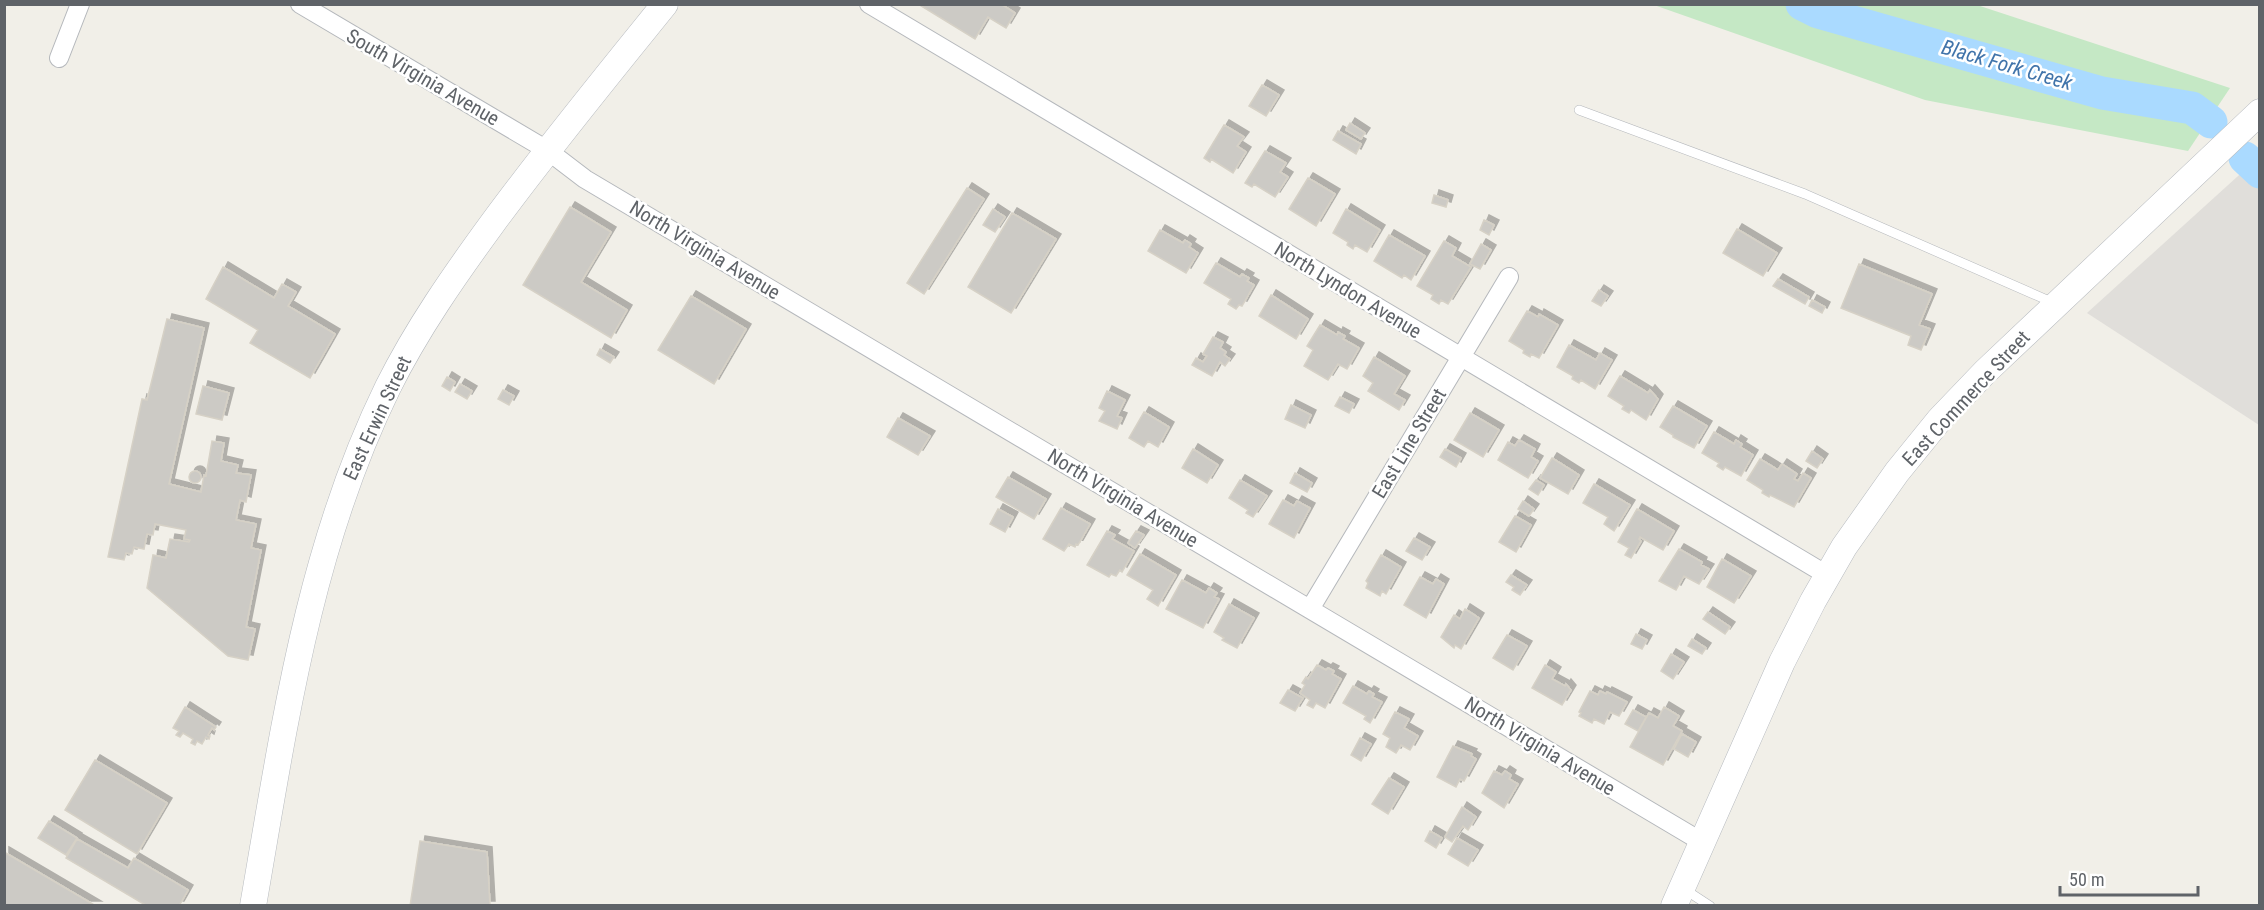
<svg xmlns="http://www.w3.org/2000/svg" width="2264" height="910" viewBox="0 0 2264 910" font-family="'Roboto Condensed',sans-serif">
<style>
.industrial{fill:#e0deda}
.green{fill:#c5e8c5}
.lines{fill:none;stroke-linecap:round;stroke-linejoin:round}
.river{stroke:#aadaff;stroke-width:33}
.building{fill:#cccac5;stroke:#d6d1c6;stroke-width:1.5;filter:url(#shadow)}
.lane-casing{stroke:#b5b8bc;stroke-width:10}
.street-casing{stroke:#b5b8bc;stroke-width:20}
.secondary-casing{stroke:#b6babf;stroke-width:27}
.lane{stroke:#fff;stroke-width:9}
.street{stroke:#fff;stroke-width:18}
.secondary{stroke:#fff;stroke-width:26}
.labels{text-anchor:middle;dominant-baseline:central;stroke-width:5;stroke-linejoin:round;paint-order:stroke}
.street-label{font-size:20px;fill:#5f6368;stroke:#fff}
.water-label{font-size:21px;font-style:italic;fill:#4174aa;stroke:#fff}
</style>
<defs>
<filter id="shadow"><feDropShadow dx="5" dy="-5" stdDeviation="0" flood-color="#0004"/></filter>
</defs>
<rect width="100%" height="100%" fill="#f1efe8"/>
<path class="industrial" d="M2259,157V425L2087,313Z"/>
<path class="green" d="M1654,5H1977L2230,88L2188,151L1925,100Z"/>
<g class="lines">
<path class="river" d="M1802,4L1818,12L2102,93L2192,108L2211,122
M2245,158L2260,172"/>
</g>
<path class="building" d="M918,4H1001L1015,13L1006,28L988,17L975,39Z
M1262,85L1279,95L1266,116L1249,106Z
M1350,123L1365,133L1361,139L1346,130Z
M1224,125L1244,137L1237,146L1246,152L1233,173L1211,159L1210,162L1204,158Z
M1338,131L1361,144L1356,154L1333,140Z
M1265,151L1286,163L1280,172L1288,177L1275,197L1254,184L1252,187L1245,183Z
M1308,178L1335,194L1316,226L1289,209Z
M967,188L984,199L924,294L907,283Z
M1434,195L1448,200L1446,207L1432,203Z
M570,207L611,232L581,282L627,310L611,338L523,285Z
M993,209L1005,217L995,232L983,225Z
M1346,209L1380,230L1367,252L1355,245L1353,249L1347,245L1348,242L1333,233Z
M1012,213L1056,239L1011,313L968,287Z
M1484,220L1494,225L1489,235L1480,230Z
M1737,229L1777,253L1763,276L1723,253Z
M1160,230L1183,243L1185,240L1191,244L1189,247L1198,253L1186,273L1148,251Z
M1389,235L1425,256L1411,280L1404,275L1402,278L1374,261Z
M1444,241L1456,248L1452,256L1471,267L1448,304L1441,300L1439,304L1431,299L1433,295L1417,286Z
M1481,244L1491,250L1480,269L1470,264Z
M1216,263L1240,277L1242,274L1249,278L1247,281L1254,285L1242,306L1239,305L1236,309L1228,304L1231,299L1204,283Z
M1859,264L1932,294L1919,325L1930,329L1921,350L1908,345L1911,336L1841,308Z
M223,267L274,298L282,284L296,292L288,306L335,334L310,378L250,343L258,330L206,299Z
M1778,279L1809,297L1805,304L1773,286Z
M1599,290L1608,296L1601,306L1592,301Z
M1271,295L1308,319L1296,339L1259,316Z
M691,296L746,329L714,384L658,350Z
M1812,300L1825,307L1822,313L1809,306Z
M1527,311L1538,317L1539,314L1558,325L1539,358L1531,354L1530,357L1523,353L1524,350L1509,341Z
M167,319L204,328L169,484L201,492L204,475L206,476L212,441L224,443L221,461L238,465L236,473L251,475L246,502L240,500L236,520L256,524L251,548L261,550L246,627L255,629L248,660L228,656L147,588L153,555L166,558L170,539L189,542L190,540L184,539L186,530L155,524L153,535L147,534L144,549L134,547L132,554L126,553L124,560L108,557L142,399L147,400Z
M1320,325L1337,335L1338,332L1345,336L1343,339L1359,348L1347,369L1338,364L1328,380L1304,366L1313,350L1307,346Z
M1213,337L1223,342L1220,348L1226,352L1224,355L1230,359L1225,366L1220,362L1212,376L1192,365L1196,358L1203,362L1207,356L1203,354Z
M1569,345L1596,360L1600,353L1612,360L1595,389L1581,380L1579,383L1572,379L1573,376L1557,367Z
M600,349L614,357L610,363L597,355Z
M1374,357L1405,376L1394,394L1405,400L1399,410L1368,391L1373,383L1363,376Z
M1620,376L1648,393L1650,390L1658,399L1646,420L1631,410L1629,413L1622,409L1624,406L1608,396Z
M447,377L455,382L450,391L442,386Z
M460,384L472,391L467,399L455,392Z
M203,386L229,393L222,420L196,414Z
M503,390L514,396L509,405L498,399Z
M1107,391L1125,400L1117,416L1122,418L1117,429L1099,421L1105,411L1099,408Z
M1340,397L1354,404L1349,413L1335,406Z
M1291,405L1311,415L1305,428L1285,419Z
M1673,406L1707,426L1694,448L1673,437V435L1660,427Z
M1144,412L1169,427L1158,447L1148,441L1144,447L1129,438Z
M1470,413L1499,430L1483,457L1454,440Z
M898,418L930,436L918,455L887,437Z
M1714,432L1734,444L1736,440L1742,444L1740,447L1753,455L1741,476L1725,467L1723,470L1717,466L1719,463L1702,453Z
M1519,440L1535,449L1531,457L1538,461L1528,478L1498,460L1508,442L1515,446Z
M1193,449L1218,465L1207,483L1182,468Z
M1445,449L1461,458L1456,467L1440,457Z
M1812,451L1823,459L1817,468L1806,461Z
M1552,458L1579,475L1568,494L1540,478Z
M1760,459L1778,470L1782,464L1797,474L1794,479L1798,481L1803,473L1811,478L1794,507L1770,495L1769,497L1762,493L1763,490L1747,480Z
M189 477a6 6 0 1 1 12 0a6 6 0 1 1-12 0Z
M1295,473L1312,483L1307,492L1290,483Z
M1008,477L1046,499L1034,519L996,497Z
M1240,480L1267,496L1253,517L1246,513L1248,510L1229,498Z
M1536,480L1544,485L1538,495L1529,489Z
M1594,484L1630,505L1614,531L1604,524L1608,517L1583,503Z
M1283,500L1294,506L1297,501L1310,508L1294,538L1269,524Z
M1523,501L1534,509L1529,516L1518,509Z
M1061,508L1090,524L1078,545L1076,544L1075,547L1069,544L1064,551L1043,539Z
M998,509L1013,517L1005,532L990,524Z
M1637,509L1674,531L1663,550L1640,537L1639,539L1641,541L1631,558L1625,555L1629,548L1618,542Z
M1515,516L1531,525L1516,552L1499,542Z
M1107,531L1115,535L1112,539L1134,551L1122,572L1120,570L1116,576L1111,574L1109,577L1087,565Z
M1136,531L1144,535L1135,548L1128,543Z
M1414,538L1430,547L1422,560L1406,551Z
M1679,549L1702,562L1701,565L1709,569L1699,584L1684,576L1676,590L1659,581Z
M1140,554L1176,575L1158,606L1147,599L1153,590L1127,575Z
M1381,555L1401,567L1386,594L1382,591L1380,596L1366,588L1368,583L1366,581Z
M1722,559L1751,576L1734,603L1707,587Z
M1511,575L1527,585L1520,595L1512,590L1514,587L1506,582Z
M1420,577L1433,584L1436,579L1444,584L1426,618L1404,605Z
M1182,580L1206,593L1209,588L1217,593L1214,597L1219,599L1203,628L1166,609Z
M1229,604L1254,618L1237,648L1222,640L1224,638L1214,632Z
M1465,609L1479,618L1461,649L1455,645L1454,648L1441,637L1454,615L1460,619Z
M1708,612L1730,627L1725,634L1703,619Z
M1636,634L1647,640L1642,649L1631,644Z
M1507,635L1527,646L1513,670L1493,658Z
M1692,639L1706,648L1702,654L1688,646Z
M1671,654L1684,662L1673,679L1661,671Z
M1317,665L1326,670L1328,668L1334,671L1332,674L1341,679L1325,708L1316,703L1313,708L1307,705L1310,700L1300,693L1305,685L1302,683L1306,677L1308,679Z
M1545,665L1556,672L1552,679L1565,686L1566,684L1571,690L1562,705L1532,688Z
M1353,686L1367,694L1369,691L1374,694L1372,697L1382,702L1370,723L1364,719L1366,716L1343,703Z
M1288,690L1303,698L1295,711L1280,703Z
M1590,691L1598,695L1600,691L1606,694L1607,692L1627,702L1619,716L1610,712L1604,724L1594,719L1592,723L1579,716L1581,713L1579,712Z
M185,707L216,727L214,730L212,728L208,735L210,736L209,739L206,737L202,744L197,741L195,745L191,743L193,739L183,733L180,737L176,735L179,731L173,728Z
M1664,707L1679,716L1673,726L1682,731L1663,765L1630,747L1649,713L1658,718Z
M1633,710L1646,717L1638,731L1625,724Z
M1395,712L1409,719L1404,728L1418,736L1410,750L1401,745L1396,753L1386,747L1390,738L1383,734Z
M1682,734L1696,742L1688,757L1674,749Z
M1360,738L1371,744L1361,761L1351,755Z
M1453,746L1472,754L1471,756L1476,759L1464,781L1460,779L1456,787L1437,777Z
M95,760L167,803L137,854L65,810Z
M1494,771L1502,775L1505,771L1511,775L1509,779L1518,784L1504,808L1482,793Z
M1389,778L1404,787L1388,814L1372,804Z
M1462,807L1476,817L1468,830L1463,826L1452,842L1445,837Z
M49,821L77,838L66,855L38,838Z
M1430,831L1442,838L1436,848L1425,841Z
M1457,838L1478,850L1468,866L1448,854Z
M77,839L128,868L134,858L188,890L179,906H147L66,858Z
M420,841L487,852L490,906H410Z
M4,852L96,906H4Z"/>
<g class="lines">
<defs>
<path id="lane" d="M1579,110L1805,194L2054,303
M1684,889L1710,906"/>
<path id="street" d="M300,4L547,150L585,179L1702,842
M869,4L1827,575
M59,58L80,4
M1310,609L1509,277"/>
<path id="secondary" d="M253,906C284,728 308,550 388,387C417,329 454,276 492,224C547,149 606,77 665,4
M1674,906L1782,662L1813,601L1844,547L1897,472L1940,419L1985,372L2260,112"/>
</defs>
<use href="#lane" class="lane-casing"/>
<use href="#street" class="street-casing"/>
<use href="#secondary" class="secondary-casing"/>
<use href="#lane" class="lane"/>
<use href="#street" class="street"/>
<use href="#secondary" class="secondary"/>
</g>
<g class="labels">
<g class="street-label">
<text transform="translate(423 77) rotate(30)">South Virginia Avenue</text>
<text transform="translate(705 250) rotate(31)">North Virginia Avenue</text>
<text transform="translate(1348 290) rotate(31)">North Lyndon Avenue</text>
<text transform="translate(1966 398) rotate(-47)">East Commerce Street</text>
<text transform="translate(377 418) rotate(-65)">East Erwin Street</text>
<text transform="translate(1409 443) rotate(-59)">East Line Street</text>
<text transform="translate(1123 498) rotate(31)">North Virginia Avenue</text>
<text transform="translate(1540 746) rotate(31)">North Virginia Avenue</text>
</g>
<g class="water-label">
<text transform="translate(2007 65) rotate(16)">Black Fork Creek</text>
</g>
</g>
<rect width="2264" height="910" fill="none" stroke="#5f6368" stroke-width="12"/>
<path d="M2060 886v9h138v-9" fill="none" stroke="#5f6368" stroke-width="3"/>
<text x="2069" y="886" font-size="18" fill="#5f6368" stroke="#ffffff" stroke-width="4.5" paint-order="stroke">50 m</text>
</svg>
